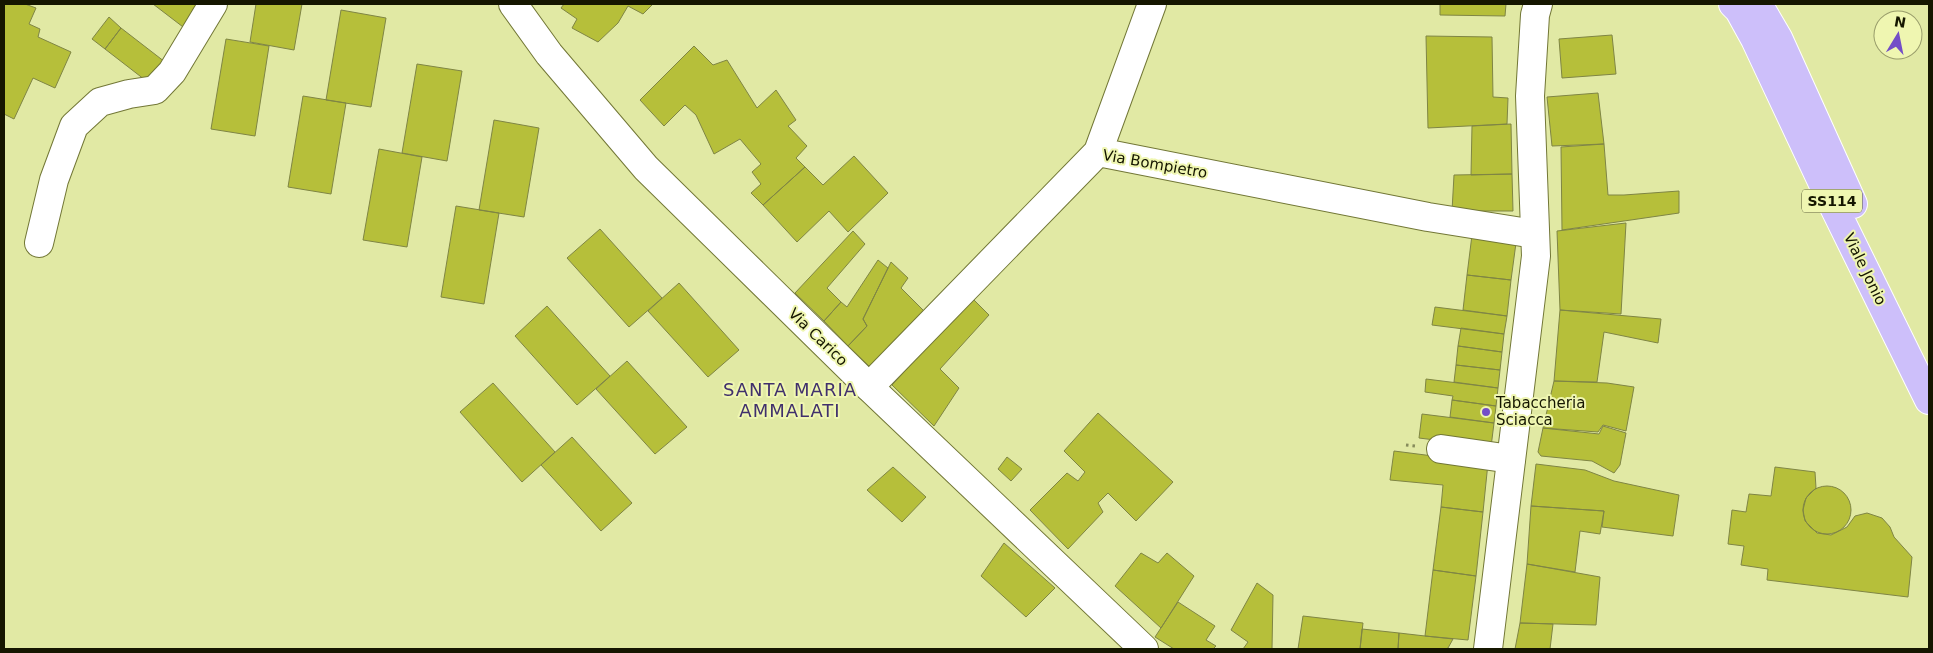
<svg xmlns="http://www.w3.org/2000/svg" width="1933" height="653" viewBox="0 0 1933 653" font-family="'DejaVu Sans',sans-serif">
<style>
.building{fill:#b6bf3a;stroke:#7f8544}
.lines{fill:none;stroke-linecap:round;stroke-linejoin:round}
.minor-casing{stroke:#727736;stroke-width:30}
.tertiary-casing{stroke:#727736;stroke-width:30}
.primary-casing{stroke:#fff;stroke-width:30}
.path{stroke:#868b5b;stroke-width:3;stroke-dasharray:2.5 4;stroke-linecap:butt}
.minor{stroke:#fff;stroke-width:28}
.tertiary{stroke:#fff;stroke-width:28}
.primary{stroke:#cdbffa;stroke-width:28}
.poi-dot{fill:#734ec7;stroke:#eff6b1;stroke-width:2}
.labels{text-anchor:middle;dominant-baseline:central;stroke-width:4;stroke-linejoin:round;paint-order:stroke}
.shield{fill:#eff6b1;stroke:#565935;stroke-width:1}
.shield-label{font-size:14px;font-weight:bold;fill:#151600}
.street-label{font-size:15px;fill:#151600;stroke:#eff6b1}
.poi-label{font-size:15px;fill:#151600;stroke:#eff6b1;text-anchor:start}
.quarter-label{font-size:18px;letter-spacing:1px;fill:#40306c;stroke:#eff6b1}
</style>
<rect width="100%" height="100%" fill="#e1e9a4"/>
<path class="building" d="M4,4H25L36,8L29,24L40,29L38,37L71,52L55,88L33,78L14,119L4,114Z
M153,4H203L187,30Z
M256,4H302L294,50L250,42Z
M564,4H653L643,14L628,6L618,23L598,42L572,28L577,19L561,8Z
M1440,4H1506L1505,16L1440,15Z
M341,10L386,18L371,107L326,100Z
M109,17L121,28L105,49L92,39Z
M121,28L165,62L149,83L105,49Z
M1612,35L1616,74L1562,78L1559,39Z
M1426,36L1492,37L1493,97L1508,98L1507,124L1428,128Z
M226,39L269,46L255,136L211,129Z
M694,46L713,65L727,60L757,108L776,90L796,120L788,126L807,146L796,158L805,167L763,205L751,193L761,184L752,172L761,164L740,139L714,154L696,115L685,105L664,126L640,100Z
M417,64L462,71L447,161L402,153Z
M1598,93L1604,144L1552,146L1547,97Z
M303,96L346,103L331,194L288,187Z
M494,120L539,128L524,217L479,210Z
M1511,124L1512,174L1471,175L1472,126Z
M1604,144L1608,195H1624L1679,191V213L1562,230L1561,147Z
M379,149L422,157L407,247L363,240Z
M854,156L888,193L848,232L829,211L797,242L763,205L805,167L823,185Z
M1512,174L1513,211H1452L1454,175Z
M456,206L499,213L484,304L441,297Z
M1626,223L1621,314L1560,310L1557,231Z
M600,229L662,298L629,327L567,258Z
M853,231L865,244L827,288L841,302L824,321L795,293Z
M1472,235L1516,243L1511,280L1467,275Z
M878,260L888,268L863,319L867,326L848,346L824,321L841,302L847,307Z
M891,262L908,278L901,288L925,312L871,368L848,346L867,326L863,319Z
M1467,275L1511,280L1507,316L1463,310Z
M679,283L739,350L708,377L648,311Z
M972,298L989,315L940,369L959,388L934,426L892,385Z
M547,306L610,376L577,405L515,336Z
M1435,307L1507,316L1504,334L1432,325Z
M1560,310L1661,319L1658,343L1604,332L1597,382L1554,381Z
M1461,328L1504,334L1502,352L1458,346Z
M1458,346L1502,352L1500,370L1456,365Z
M627,361L687,427L655,454L596,389Z
M1456,365L1500,370L1498,388L1454,382Z
M1426,379L1498,388L1496,406L1452,400L1453,396L1425,392Z
M1554,381L1607,383L1634,387L1626,431L1603,425L1598,432L1543,428Z
M493,383L555,452L522,482L460,412Z
M1452,400L1496,406L1494,423L1450,417Z
M1098,413L1173,482L1136,521L1108,493L1098,503L1103,512L1068,549L1030,510L1067,473L1078,481L1085,472L1064,451Z
M1422,414L1494,423L1491,447L1419,438Z
M1603,426L1626,433L1620,465L1614,473L1592,461L1541,456L1538,452L1543,428L1599,434Z
M572,437L632,503L601,531L541,465Z
M1394,451L1488,463L1483,512L1441,507L1443,485L1390,480Z
M1007,457L1022,469L1011,481L998,469Z
M1536,464L1585,470L1614,481L1679,495L1673,536L1602,527L1604,511L1531,506Z
M893,467L926,497L902,522L867,490Z
M1775,467L1815,472L1816,488L1806,498L1803,510L1805,521L1817,533L1831,535L1847,527L1855,516L1867,513L1882,518L1890,527L1894,537L1912,557L1908,597L1767,580L1768,569L1741,565L1744,546L1728,544L1732,510L1746,512L1749,494L1771,496Z
M1803 510a24 24 0 1 1 48 0a24 24 0 1 1-48 0Z
M1531,506L1604,511L1600,534L1580,531L1575,572L1527,564Z
M1441,507L1483,512L1476,576L1433,570Z
M1004,543L1055,588L1026,617L981,576Z
M1141,553L1158,563L1167,553L1194,576L1161,628L1115,586Z
M1527,564L1600,577L1596,625L1520,623Z
M1433,570L1476,576L1468,640L1425,636Z
M1257,583L1273,595L1272,649H1243L1248,642L1231,630Z
M1178,602L1215,626L1206,640L1216,646L1213,649H1174L1155,637Z
M1303,616L1363,623L1360,649H1298Z
M1520,623L1553,624L1550,649H1515Z
M1362,629L1399,633L1398,649H1360Z
M1399,633L1425,636L1453,639L1448,648L1446,649H1398Z"/>
<g class="lines">
<defs>
<path id="minor" d="M1098,152L1152,4
M39,243L54,180L74,126L100,102L129,94L155,90L172,72L213,4
M869,387L1098,152L1428,217L1535,234
M1441,449L1511,459"/>
<path id="tertiary" d="M513,4L549,54L646,168L869,387L1144,649
M1488,649L1536,256L1530,96L1535,15L1538,4"/>
<path id="primary" d="M1733,4L1739,10L1755,39L1832,203L1929,400
M1758,4L1778,38L1853,204"/>
</defs>
<use href="#minor" class="minor-casing"/>
<use href="#tertiary" class="tertiary-casing"/>
<use href="#primary" class="primary-casing"/>
<path class="path" d="M1406,445L1415,446"/>
<use href="#minor" class="minor"/>
<use href="#tertiary" class="tertiary"/>
<use href="#primary" class="primary"/>
</g>
<circle class="poi-dot" cx="1486" cy="412" r="5"/>
<g class="labels">
<rect class="shield" x="1802" y="189.5" width="60" height="23" rx="4"/>
<g class="shield-label">
<text x="1832" y="201">SS114</text>
</g>
<g class="street-label">
<text transform="translate(1155 164) rotate(10)">Via Bompietro</text>
<text transform="translate(1865 269) rotate(64)">Viale Jonio</text>
<text transform="translate(818 337) rotate(44)">Via Carico</text>
</g>
<g class="poi-label">
<text x="1496" y="403">Tabaccheria<tspan x="1496" dy="17">Sciacca</tspan></text>
</g>
<g class="quarter-label">
<text x="790" y="389">SANTA MARIA<tspan x="790" dy="21">AMMALATI</tspan></text>
</g>
</g>
<rect width="1933" height="653" fill="none" stroke="#151600" stroke-width="10"/>
<g transform="translate(1898 35) rotate(10)"><circle r="24" fill="#eff6b1" stroke="#989c6a"/>
<path d="M0-4L9 19L0 12L-9 19Z" fill="#734ec7"/>
<text y="-8" font-size="14" font-weight="bold" text-anchor="middle" fill="#151600">N</text>
</g>
</svg>
